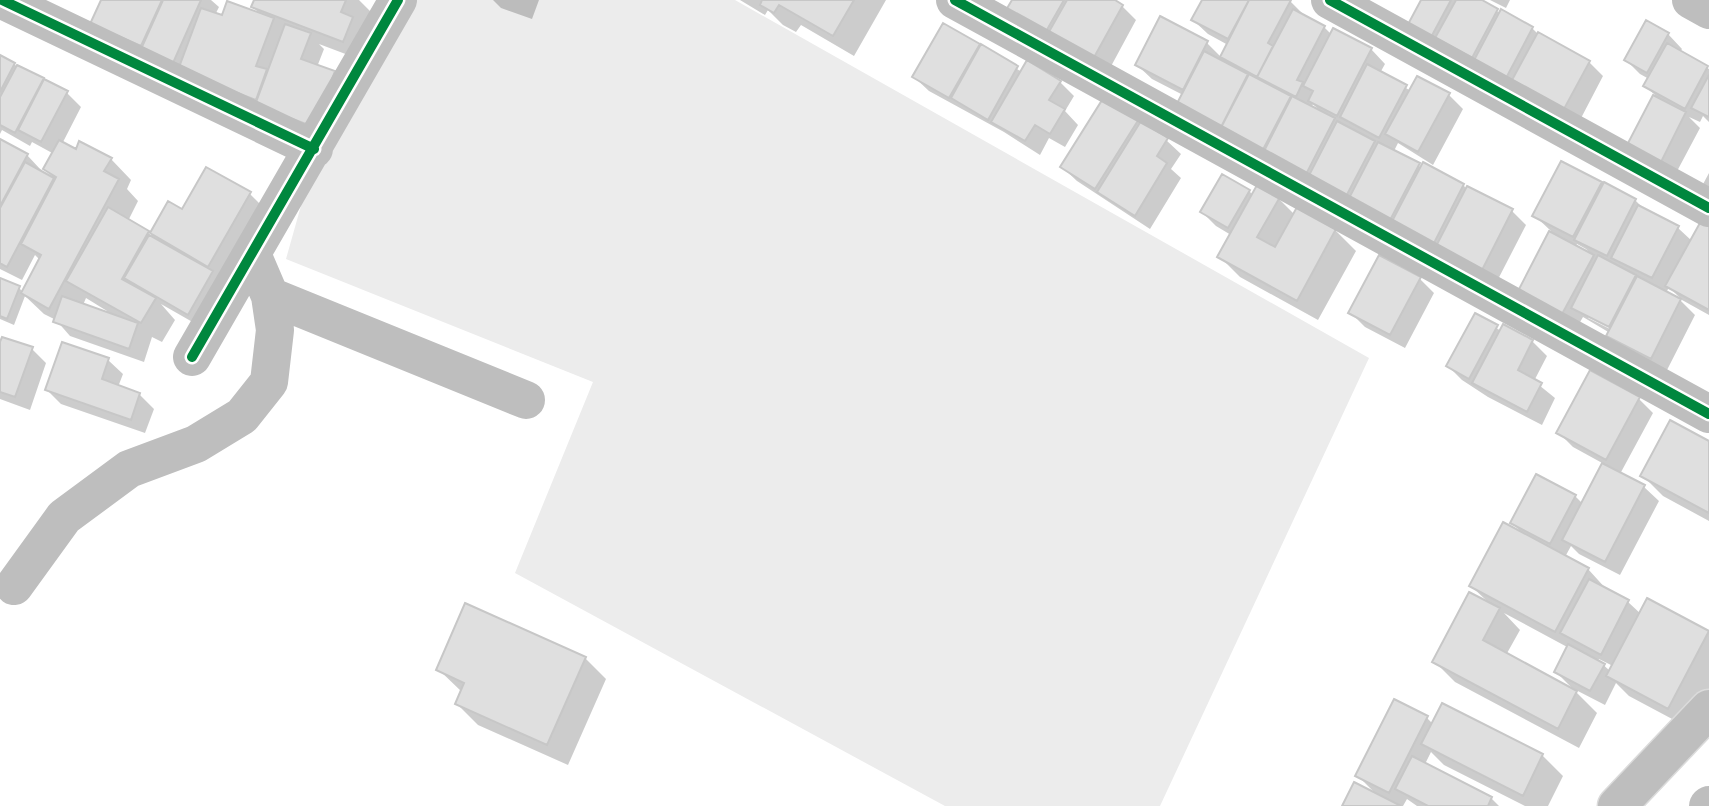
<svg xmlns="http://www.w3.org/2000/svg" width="1709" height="806" viewBox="0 0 1709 806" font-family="'PT Sans',sans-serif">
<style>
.green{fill:#ececec}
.shadow{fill:#0003;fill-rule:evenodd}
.building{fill:#dfdfdf;stroke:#c7c7c7;stroke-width:2}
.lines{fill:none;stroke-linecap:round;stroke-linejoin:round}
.major-casing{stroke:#dbdbdb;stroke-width:41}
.minor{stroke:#bebebe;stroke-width:38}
.major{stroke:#bebebe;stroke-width:38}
.cycleway-casing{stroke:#fff;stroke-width:15}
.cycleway{stroke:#00873e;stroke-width:10}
</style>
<rect width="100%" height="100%" fill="#fff"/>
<path class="green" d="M404,0H735L1369,358L1160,806H945L515,573L593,382L286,259L317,149Z"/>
<path class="shadow" d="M103,0H211L219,7L215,15L223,18L262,16L253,7L256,0H359L370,11L364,61L319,44L324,49L317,67L328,141L106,38Z
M493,0H539L532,19L501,8Z
M740,0H886L854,56L801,25L796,32L783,25L768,10L765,15Z
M1014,0H1111L1122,6L1136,20L1102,83Z
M1204,0H1289L1304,15V17L1324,27L1331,34L1371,49L1385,64L1380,73L1411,91L1449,95L1463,109L1433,165L1398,143L1394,151L1422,168L1463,185L1467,189L1512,211L1526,225L1493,289L1319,201L1183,95L1152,79L1137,65L1207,43L1221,57L1219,61L1231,66L1222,57L1228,45L1208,34L1193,20ZM1240,70L1260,76L1258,81L1240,72ZM1313,104L1322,113L1311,108Z
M1423,0H1479L1501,14L1532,28L1539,35L1589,62L1603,76L1579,122L1408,28Z
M1490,0H1510L1506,8Z
M943,25L1022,72L1060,82L1074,96L1065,111L1078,125L1065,147L1049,138L1040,155L1004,132L929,91L914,77Z
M1668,34L1682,49L1680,52L1709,69V122L1703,116L1700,122L1689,117L1700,128L1675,175L1630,144L1655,95L1645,86L1649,79L1640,74L1626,60Z
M0,57L67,93L81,107L62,144L76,151L111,159L131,180L127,189L138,201L128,221L151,235L169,203L183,211L249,193L270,214L203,328L161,304L175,320L162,342L152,337L144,362L70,336L56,320L44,314L25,296L14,325L0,319V280L19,288L23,292L40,260L35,255L22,280L0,269V141L27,155L41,170L40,172L55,179L45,169L54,154L32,142L30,146L2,130L0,134ZM86,298L107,311V313L83,305Z
M1104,99L1166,140L1181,154L1171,169L1181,178L1150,229L1077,181L1062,167Z
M1709,173V194L1702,186Z
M1601,184L1635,200L1646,211L1678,228L1692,241L1709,227V315L1682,300L1669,287L1666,293L1680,300L1695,315L1666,372L1623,350L1610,333L1583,317L1576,329L1519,292L1551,231L1535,216ZM1577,244L1586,249L1592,255L1575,247ZM1588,314L1619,330L1618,333L1588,318Z
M1249,191L1253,195L1279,199L1295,215L1335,230L1356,251L1318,320L1240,277L1219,256L1231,235L1216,226L1202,212Z
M1380,257L1420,279L1434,293L1405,348L1365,327L1350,312Z
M1476,315L1501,331L1532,341L1547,356L1534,381L1555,398L1542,425L1488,397L1462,380L1448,366Z
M0,340L32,349L46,363L30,410L0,399Z
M108,360L123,374L118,387L139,394L154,409L145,433L61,404L47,390Z
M1639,399L1653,413L1620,474L1644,487L1659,501L1620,575L1579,554L1571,546L1565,557L1588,569L1608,591L1628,602L1641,614L1648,600L1709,633V692L1689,728L1629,696L1616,683L1605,705L1572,688L1556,672L1569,648L1504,613L1520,630L1506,655L1575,691L1597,713L1579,748L1455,682L1434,661L1488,602L1471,586L1523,534L1512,523L1575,496L1583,504L1604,464L1573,447L1558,432ZM1599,659L1613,666L1610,671L1598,660Z
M1709,443V521L1663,496L1642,475Z
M585,658L606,679L568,765L478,725L457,704L462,692L438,669Z
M1427,718L1433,724L1542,755L1563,776L1548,806H1525L1444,765L1431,752L1425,764L1491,798L1499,806H1417L1407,799L1403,806H1344L1376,794L1357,775Z"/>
<path class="building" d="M101,0H162L141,46L90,24Z
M163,0H201L173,63L141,49Z
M254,0H346L341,12L353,17L343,42L251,7Z
M762,0H854L833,36L779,5L774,13L760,5Z
M1012,0H1064L1040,42L1000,20Z
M1067,0H1115L1123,5L1087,70L1042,44Z
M1202,0H1249L1228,39L1191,20Z
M1249,0H1291L1268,43L1273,46L1257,77L1220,57Z
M1421,0H1451L1429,41L1406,28Z
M1456,0H1482L1498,9L1472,58L1435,38Z
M227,1L274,18L256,66L267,69L256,100L178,70L201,8L222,15Z
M1293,9L1325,26L1297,80L1303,82L1296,97L1257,77Z
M1501,9L1533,27L1504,82L1472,64Z
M1160,16L1208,41L1183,90L1135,65Z
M1646,20L1669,33L1647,73L1624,60Z
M943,23L980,44L949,98L912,77Z
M285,24L311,33L301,59L335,71L314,127L255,105Z
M1333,28L1372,48L1337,116L1308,101L1313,91L1303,86Z
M1538,32L1590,61L1564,109L1512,80Z
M1667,43L1708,66L1685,109L1643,86Z
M981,44L1018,66L988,120L951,98Z
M1204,51L1248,74L1215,139L1170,117Z
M0,55L15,63L0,92Z
M1027,60L1061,81L1049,100L1065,109L1050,134L1035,125L1025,141L991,122Z
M1367,64L1407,85L1379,138L1340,117Z
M17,65L44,78L15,133L0,125V97Z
M1249,74L1291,96L1257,161L1215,139Z
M1709,75V117L1691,108Z
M1417,76L1450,93L1418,152L1385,134Z
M44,79L68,91L41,142L18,130Z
M1653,95L1686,112L1661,162L1627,145Z
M1292,96L1335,118L1301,184L1259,161Z
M1104,97L1139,119L1095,189L1060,167Z
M1141,121L1168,138L1157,156L1167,163L1135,216L1097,192Z
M1337,121L1375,141L1341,206L1303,187Z
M0,139L28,154L0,206Z
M59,140L76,149L79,141L112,158L104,171L119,179L49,309L21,293L41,255L21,244L56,177L43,169Z
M1378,142L1420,163L1388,224L1347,202Z
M1561,161L1602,182L1573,237L1532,216Z
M25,162L54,178L7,267L0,263V208Z
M1423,162L1464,184L1430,251L1388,229Z
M206,167L251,192L208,267L150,233L168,201L182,209Z
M1222,174L1250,190L1228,228L1200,212Z
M1604,182L1636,199L1607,256L1574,240Z
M1257,185L1280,197L1257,237L1275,247L1297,207L1336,229L1297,301L1217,257Z
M1467,186L1513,209L1479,276L1433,252Z
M1638,205L1679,226L1652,278L1611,258Z
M108,207L149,231L122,279L156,298L141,323L66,281Z
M1701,221L1709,225V310L1665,286Z
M1549,231L1594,255L1561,316L1517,293Z
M149,235L213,271L188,315L124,278Z
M1379,255L1421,277L1390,335L1348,313Z
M1598,255L1636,275L1609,327L1571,308Z
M1637,276L1681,299L1651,359L1606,336Z
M0,278L20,286L7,319L0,316Z
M62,296L138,323L129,349L53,322Z
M1475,313L1498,325L1469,379L1446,366Z
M1503,324L1533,340L1518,370L1542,383L1527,412L1472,383Z
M2,337L33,347L15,397L0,392V342Z
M62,342L109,358L102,379L140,393L131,420L45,390Z
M1590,370L1640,397L1606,460L1556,433Z
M1670,420L1709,441V513L1640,476Z
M1602,463L1645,485L1605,562L1562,540Z
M1536,474L1576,495L1550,544L1510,523Z
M1503,522L1589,568L1555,632L1469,586Z
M1589,579L1629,600L1601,655L1560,633Z
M1469,592L1500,608L1483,640L1577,691L1558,729L1432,662Z
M1647,598L1709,631L1668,709L1606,676Z
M465,603L586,657L547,745L455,704L464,683L436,670Z
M1568,644L1605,664L1590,691L1554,672Z
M1394,699L1428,716L1389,793L1355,776Z
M1442,703L1543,754L1523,796L1421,744Z
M1412,756L1492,797L1488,806H1428L1395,789Z
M1354,782L1401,806H1342Z"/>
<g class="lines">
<defs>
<path id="major" d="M1617,806L1709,709"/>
</defs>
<use href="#major" class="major-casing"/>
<path class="minor" d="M2,0L314,149
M955,0L1709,414
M1330,0L1709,208
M1691,0L1709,10
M270,296L526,400
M192,357L398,0
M14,586L64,517L129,469L196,444L242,416L269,382L275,330L270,296L252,254
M1708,806L1709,805"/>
<use href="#major" class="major"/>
<defs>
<path id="cycleway" d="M2,0L314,149
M955,0L1709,414
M1330,0L1709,208
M192,357L398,0"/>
</defs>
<use href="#cycleway" class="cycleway-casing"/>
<use href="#cycleway" class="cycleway"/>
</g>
</svg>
